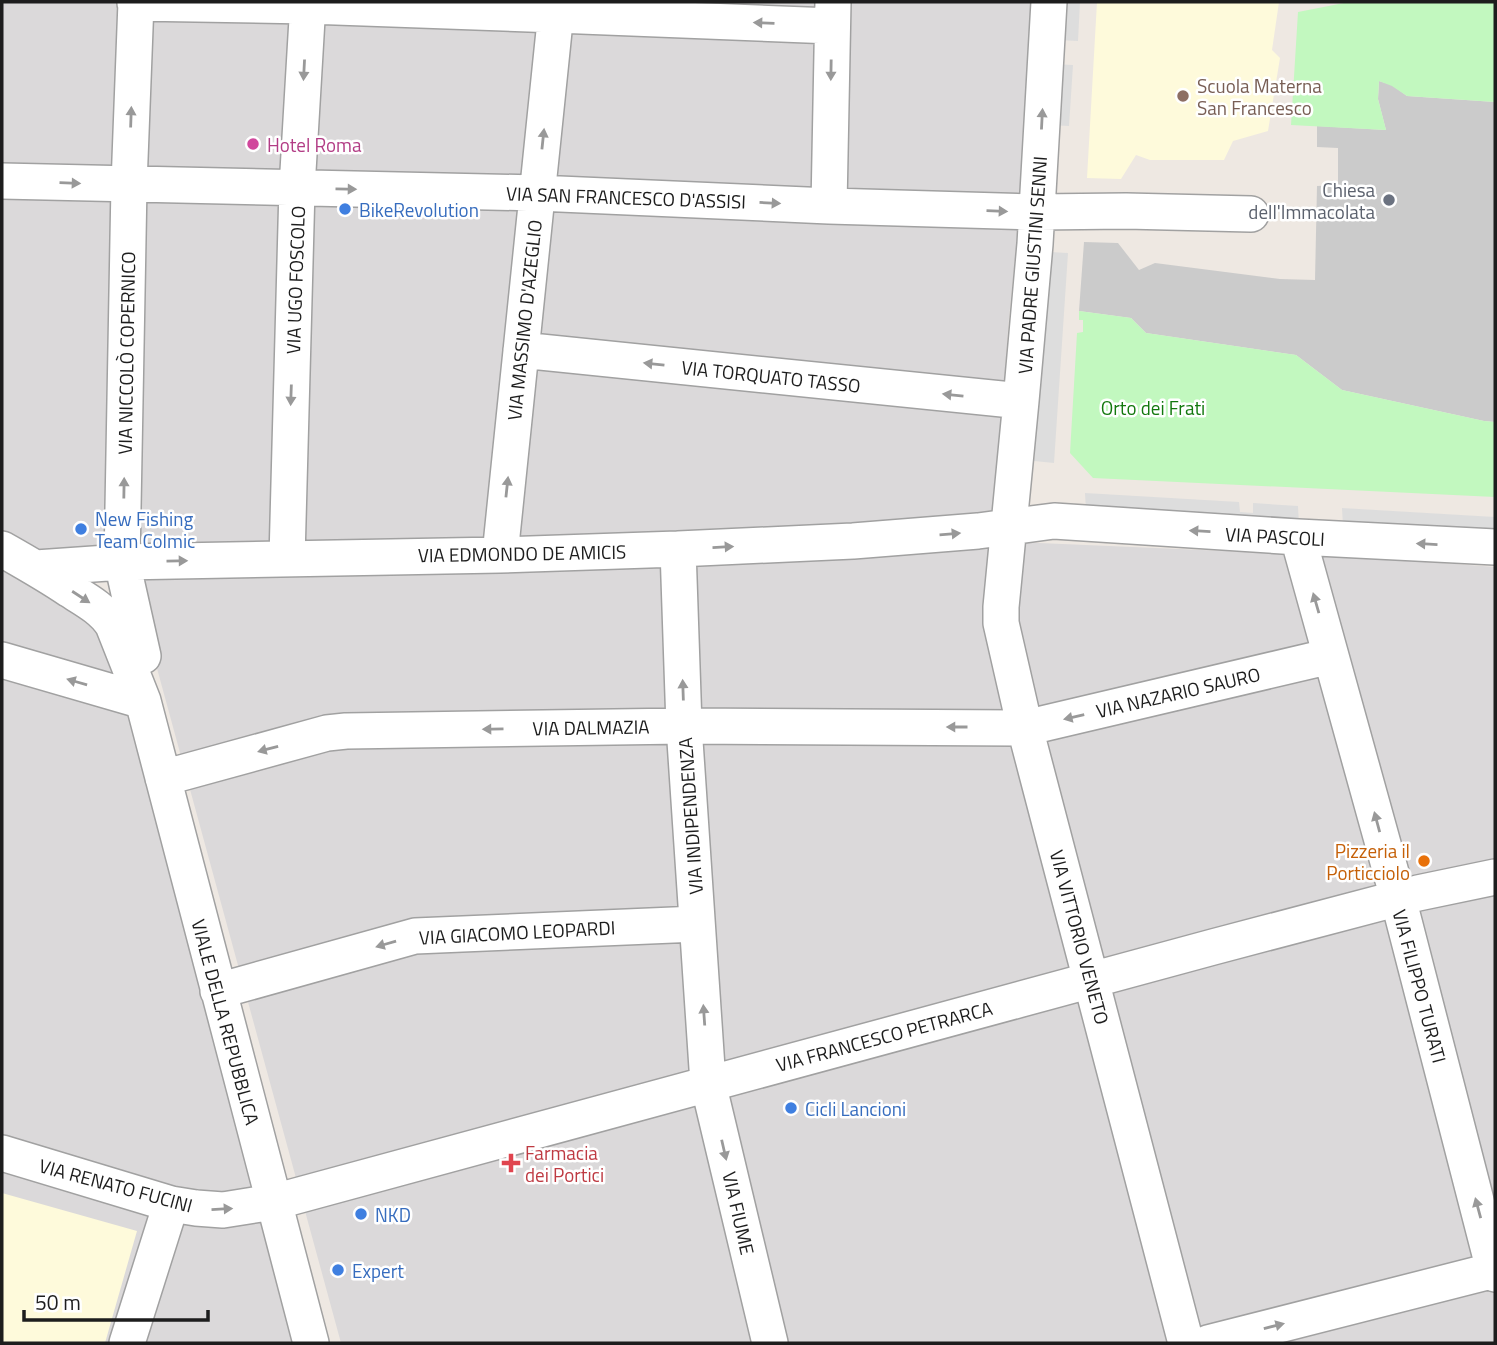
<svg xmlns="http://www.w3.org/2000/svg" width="1497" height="1345" viewBox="0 0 1497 1345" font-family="'Titillium Web',sans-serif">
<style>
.residential{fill:#dbd9da}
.education{fill:#fefadb}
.religious{fill:#cbcbcb}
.park{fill:#c2f8bf}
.parking{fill:#ddd}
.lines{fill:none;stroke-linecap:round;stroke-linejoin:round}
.minor-casing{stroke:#a1a1a1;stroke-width:38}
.minor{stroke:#fff;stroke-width:35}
.oneway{fill:#999}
.education-dot{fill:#8d6e63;stroke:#fff;stroke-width:2.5}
.hotel-dot{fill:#d1479c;stroke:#fff;stroke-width:2.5}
.worship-dot{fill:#6b7280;stroke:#fff;stroke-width:2.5}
.shop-dot{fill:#3f7fe0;stroke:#fff;stroke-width:2.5}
.food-dot{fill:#e8710a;stroke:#fff;stroke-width:2.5}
.health-dot{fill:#e0444e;stroke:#fff;stroke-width:2.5}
.labels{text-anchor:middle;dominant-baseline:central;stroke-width:5;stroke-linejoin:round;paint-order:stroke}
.education-label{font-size:19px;fill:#785e54;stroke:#fff;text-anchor:start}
.hotel-label{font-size:19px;fill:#b23c85;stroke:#fff;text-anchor:start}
.worship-label{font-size:19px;fill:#5b616d;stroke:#fff;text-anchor:end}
.street-label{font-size:19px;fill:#1d1d1d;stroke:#fff}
.shop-label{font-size:19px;fill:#366cbe;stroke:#fff;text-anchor:start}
.park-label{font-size:19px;fill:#12780d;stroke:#fff}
.food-label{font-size:19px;fill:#c56008;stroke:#fff;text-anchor:end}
.health-label{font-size:19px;fill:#be3a42;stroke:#fff;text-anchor:start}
</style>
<rect width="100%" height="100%" fill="#eee8e2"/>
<path class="residential" d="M2,2H1033L1026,149L1009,318L992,541L1363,557L1495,567V1343H341L143,617L132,556H46L2,532Z
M2,563L106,622L297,1343H2Z"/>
<path class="education" d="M1097,2H1279L1272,50L1280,58L1268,131L1233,141L1224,160H1150L1136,155L1121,179L1087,178Z
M2,1193L137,1231L105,1343H2Z"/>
<path class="religious" d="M1379,81L1392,85L1407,96L1495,102V422L1484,421L1342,390L1296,355L1146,333L1131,318L1079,311L1084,242L1118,243L1139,270L1155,263L1280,279L1315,280L1317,186L1338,185V148L1317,147V126L1386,130L1378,99Z"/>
<path class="park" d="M1349,2H1495V102L1407,96L1392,86L1379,81L1378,99L1386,130L1291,125L1298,12Z
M1079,311L1131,318L1146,333L1296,355L1342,390L1484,421L1495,422V497L1093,478L1070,453L1077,333L1083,332V320H1079Z"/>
<path class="parking" d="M1059,2H1080L1078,41L1057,40Z
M1053,64L1073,65L1069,126L1050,125Z
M1050,252L1068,253L1054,463L1034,461Z
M1085,493L1239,502L1240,512L1253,513V503L1298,506L1299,525L1086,511Z
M1342,508L1495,517V535L1343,526Z"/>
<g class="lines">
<defs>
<path id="minor" d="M136,2L129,185L122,562L143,656
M1049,2L1035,244L1021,401L1001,607V623L1025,728L1186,1343
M135,3L308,6L556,15L832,26
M2,181L537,193L829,206L1037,212L1126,211L1251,214
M829,206L833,2
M521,350L1021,401
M1298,537L1398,898L1495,1274
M2,549C25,562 48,575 70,590C86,600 103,609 113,625L143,701L311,1343
M678,549L684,726L708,1083L770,1343
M500,555L557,2
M287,558L297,188L308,2
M36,568L122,562L500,555L678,549L853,541L978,531L1054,521L1298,537L1495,547
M2,660L143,701
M163,778L327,733L346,731L684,726L1025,728L1331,656
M218,991L415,936L697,924
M2,1153L171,1204L196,1208L223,1210L274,1202L1213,947L1418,893L1495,877
M127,1343L171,1204
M1208,1343L1495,1270"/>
</defs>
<use href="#minor" class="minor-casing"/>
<use href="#minor" class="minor"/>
</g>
<defs><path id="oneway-solid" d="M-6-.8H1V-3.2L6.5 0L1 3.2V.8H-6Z" transform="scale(1.75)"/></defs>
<g class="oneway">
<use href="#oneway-solid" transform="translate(764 23) rotate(-178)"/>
<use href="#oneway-solid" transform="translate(304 70) rotate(93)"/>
<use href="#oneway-solid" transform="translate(831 70) rotate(91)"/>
<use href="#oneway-solid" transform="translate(131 117) rotate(-88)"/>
<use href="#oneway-solid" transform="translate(1042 119) rotate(-87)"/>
<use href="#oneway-solid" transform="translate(543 139) rotate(-84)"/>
<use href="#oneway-solid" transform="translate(70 183) rotate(2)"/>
<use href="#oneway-solid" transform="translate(346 189) rotate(1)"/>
<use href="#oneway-solid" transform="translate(770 203) rotate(3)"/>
<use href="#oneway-solid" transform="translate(997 211) rotate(2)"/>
<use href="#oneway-solid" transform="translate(654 364) rotate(-174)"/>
<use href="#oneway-solid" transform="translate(291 395) rotate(92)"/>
<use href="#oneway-solid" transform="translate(953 395) rotate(-174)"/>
<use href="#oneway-solid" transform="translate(507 487) rotate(-84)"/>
<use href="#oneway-solid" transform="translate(124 488) rotate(-89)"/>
<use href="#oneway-solid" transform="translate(1200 531) rotate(-177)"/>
<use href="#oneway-solid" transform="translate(950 534) rotate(-5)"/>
<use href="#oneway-solid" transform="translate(1427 544) rotate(-177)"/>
<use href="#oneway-solid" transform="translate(723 547) rotate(-3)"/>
<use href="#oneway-solid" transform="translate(177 561) rotate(-1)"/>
<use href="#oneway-solid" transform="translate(81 597) rotate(33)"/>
<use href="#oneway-solid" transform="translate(1316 603) rotate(-106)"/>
<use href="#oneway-solid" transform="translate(77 682) rotate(-164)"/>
<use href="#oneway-solid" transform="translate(683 690) rotate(-92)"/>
<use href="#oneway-solid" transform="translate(1074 717) rotate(167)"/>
<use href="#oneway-solid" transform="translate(957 727) rotate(-180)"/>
<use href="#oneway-solid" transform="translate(493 729) rotate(179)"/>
<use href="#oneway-solid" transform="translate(268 749) rotate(165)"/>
<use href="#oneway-solid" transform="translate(1377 822) rotate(-105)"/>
<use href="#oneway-solid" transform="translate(386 944) rotate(164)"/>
<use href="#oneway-solid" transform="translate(704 1015) rotate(-94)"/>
<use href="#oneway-solid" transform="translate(724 1150) rotate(77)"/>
<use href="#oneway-solid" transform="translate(1478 1208) rotate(-105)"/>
<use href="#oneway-solid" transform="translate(222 1209) rotate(-3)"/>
<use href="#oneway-solid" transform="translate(1274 1326) rotate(-14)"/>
</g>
<circle class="education-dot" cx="1183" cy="96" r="7"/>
<circle class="hotel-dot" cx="253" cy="144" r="7"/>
<circle class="worship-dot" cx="1389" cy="200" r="7"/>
<g class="shop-dot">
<circle cx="345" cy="209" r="7"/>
<circle cx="81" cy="529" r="7"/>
<circle cx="791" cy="1108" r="7"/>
<circle cx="361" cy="1214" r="7"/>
<circle cx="338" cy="1270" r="7"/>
</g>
<circle class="food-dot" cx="1424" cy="861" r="7"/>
<path class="health-dot" d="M507.5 1152.5h7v7h7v7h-7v7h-7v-7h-7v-7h7z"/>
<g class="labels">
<g class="education-label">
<text x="1197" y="85">Scuola Materna<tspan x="1197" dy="22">San Francesco</tspan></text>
</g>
<g class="hotel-label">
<text x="267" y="144">Hotel Roma</text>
</g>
<g class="worship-label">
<text x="1375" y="189">Chiesa<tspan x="1375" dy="22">dell'Immacolata</tspan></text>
</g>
<g class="street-label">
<text transform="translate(626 197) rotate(2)">VIA SAN FRANCESCO D'ASSISI</text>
<text transform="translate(1032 265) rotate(-86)">VIA PADRE GIUSTINI SENNI</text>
<text transform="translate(295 280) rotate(-88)">VIA UGO FOSCOLO</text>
<text transform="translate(524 320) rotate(-84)">VIA MASSIMO D'AZEGLIO</text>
<text transform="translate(126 353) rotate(-89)">VIA NICCOLÒ COPERNICO</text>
<text transform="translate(771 376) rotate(6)">VIA TORQUATO TASSO</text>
<text transform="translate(1275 536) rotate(3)">VIA PASCOLI</text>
<text transform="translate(522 553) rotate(-1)">VIA EDMONDO DE AMICIS</text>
<text transform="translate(1178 692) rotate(-13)">VIA NAZARIO SAURO</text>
<text transform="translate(591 727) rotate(-1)">VIA DALMAZIA</text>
<text transform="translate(690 816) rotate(-94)">VIA INDIPENDENZA</text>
<text transform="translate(517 932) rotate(-3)">VIA GIACOMO LEOPARDI</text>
<text transform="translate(1080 937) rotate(75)">VIA VITTORIO VENETO</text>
<text transform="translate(1420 986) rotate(75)">VIA FILIPPO TURATI</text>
<text transform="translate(226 1022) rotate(75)">VIALE DELLA REPUBBLICA</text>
<text transform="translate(884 1036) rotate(-15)">VIA FRANCESCO PETRARCA</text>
<text transform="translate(116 1185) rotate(15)">VIA RENATO FUCINI</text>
<text transform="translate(739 1213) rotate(77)">VIA FIUME</text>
</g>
<g class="shop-label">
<text x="359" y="209">BikeRevolution</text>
<text x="95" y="518">New Fishing<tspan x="95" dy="22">Team Colmic</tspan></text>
<text x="805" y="1108">Cicli Lancioni</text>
<text x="375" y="1214">NKD</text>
<text x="352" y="1270">Expert</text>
</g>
<g class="park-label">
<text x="1153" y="407">Orto dei Frati</text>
</g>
<g class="food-label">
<text x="1410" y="850">Pizzeria il<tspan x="1410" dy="22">Porticciolo</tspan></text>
</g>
<g class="health-label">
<text x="525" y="1152">Farmacia<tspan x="525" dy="22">dei Portici</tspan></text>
</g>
</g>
<rect width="1497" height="1345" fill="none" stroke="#1d1d1d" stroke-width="7"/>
<path d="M24 1310v10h184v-10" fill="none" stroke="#1d1d1d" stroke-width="3.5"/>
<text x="35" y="1310" font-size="21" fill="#1d1d1d" stroke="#ffffff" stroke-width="5" paint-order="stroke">50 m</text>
</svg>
